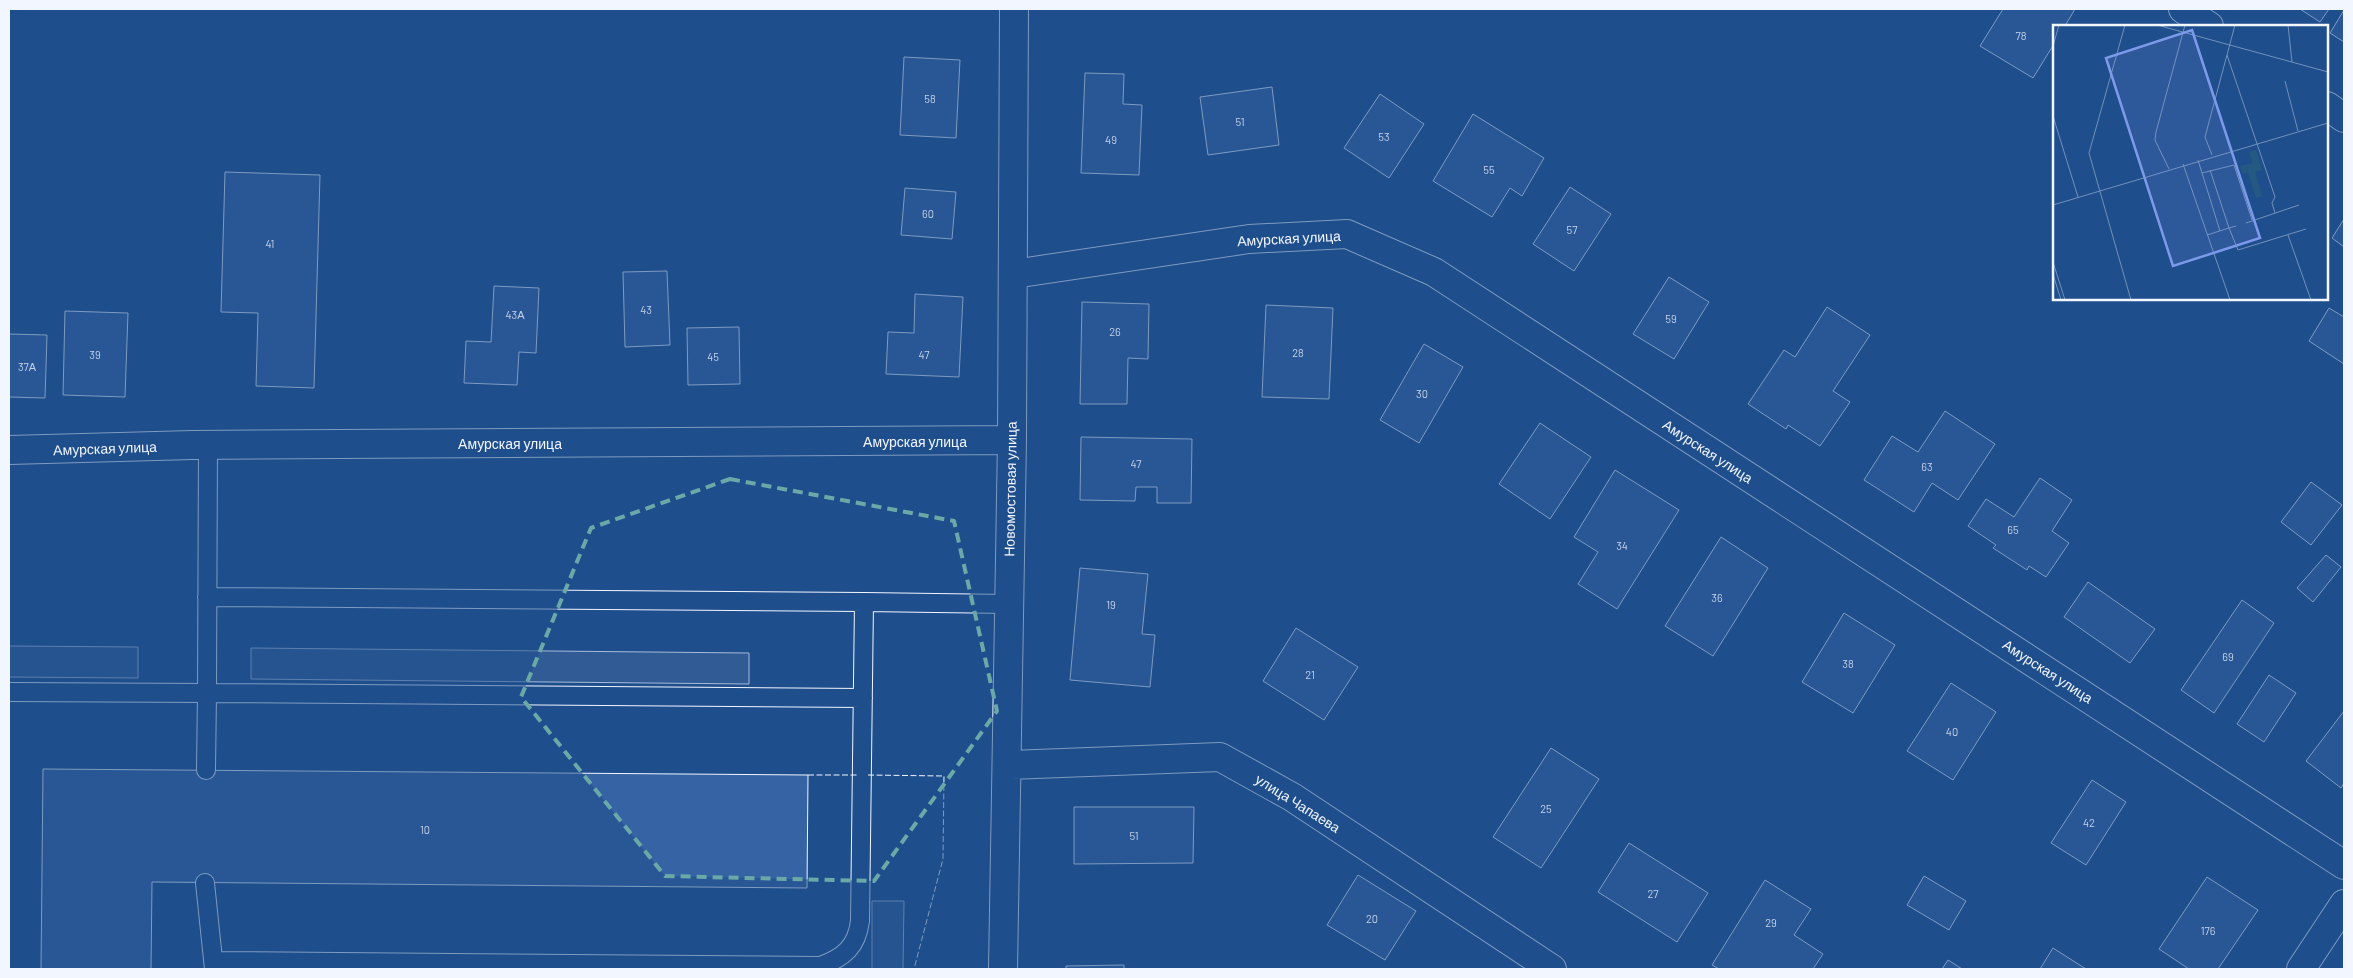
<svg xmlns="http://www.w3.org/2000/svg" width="2353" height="978" viewBox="0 0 2353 978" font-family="Barlow,sans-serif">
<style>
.parking{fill:#305b95;stroke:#a8bbd7}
.building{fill:#3563a3;stroke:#f2f6ff}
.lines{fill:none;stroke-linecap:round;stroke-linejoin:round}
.lane-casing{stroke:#f2f6ff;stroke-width:20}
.street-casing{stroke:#f2f6ff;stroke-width:30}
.secondary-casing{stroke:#f2f6ff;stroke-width:30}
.lane{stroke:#1f4e8c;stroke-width:18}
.street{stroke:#1f4e8c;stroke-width:28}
.secondary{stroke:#1f4e8c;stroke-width:28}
.fence{stroke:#f2f6ff;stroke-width:1;stroke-dasharray:6 2.5;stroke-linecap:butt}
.marked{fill:none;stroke:#6aa9a8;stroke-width:4;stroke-dasharray:10 6;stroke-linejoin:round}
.labels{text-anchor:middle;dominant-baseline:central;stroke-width:4;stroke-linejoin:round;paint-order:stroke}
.number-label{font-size:11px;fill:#c3d1e8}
.street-label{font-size:14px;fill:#f2f6ff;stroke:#1f4e8c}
.inset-road{fill:none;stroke:#7391ba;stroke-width:1}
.view{fill:#7d9aea;fill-opacity:0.15;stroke:#7d9aea;stroke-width:2.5}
.inset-edge{fill:none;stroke:#f2f6ff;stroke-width:2.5}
</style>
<rect width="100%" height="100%" fill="#1f4e8c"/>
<path class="parking" d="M9,646L138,647V678L9,677Z
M251,648L749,653V684L251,679Z
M872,901H904L903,969H872Z"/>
<path class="building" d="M2003,9H2075L2065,26H2054V44L2033,78L1980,46Z
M2300,9H2329L2320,22Z
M2344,10V42L2330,33Z
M904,57L960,60L956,138L900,135Z
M1085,73L1124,74L1123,104L1142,105L1139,175L1081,173Z
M1272,87L1279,145L1208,155L1200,97Z
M1380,94L1424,124L1389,178L1344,148Z
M1473,114L1544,158L1522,196L1510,188L1492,217L1433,181Z
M225,172L320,175L314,388L256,386L258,313L221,312Z
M1570,187L1611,214L1574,271L1533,244Z
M905,188L956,192L952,239L901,235Z
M2344,219V247L2332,238Z
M667,271L670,345L625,347L623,272Z
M1669,277L1709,302L1674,359L1633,334Z
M494,286L539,288L536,353L519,352L517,385L464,383L466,341L491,342Z
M915,294L963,297L959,377L886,374L888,332L914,333Z
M1082,302L1149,304L1148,359L1128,358L1127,404H1080Z
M1266,305L1333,308L1329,399L1262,397Z
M1827,307L1870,335L1833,391L1850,402L1820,446L1788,425L1786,429L1748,404L1784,350L1795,357Z
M2329,308L2344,317V364L2309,341Z
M65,311L128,313L125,397L63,395Z
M739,327L740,384L688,385L687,328Z
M9,334L47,335L45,398L9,397Z
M1424,344L1463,367L1419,443L1380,420Z
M1945,411L1995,444L1958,500L1932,483L1914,512L1864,480L1892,436L1918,452Z
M1540,423L1591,457L1550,519L1499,484Z
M1081,437L1192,439L1191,503H1157V487H1136L1135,501L1080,500Z
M1615,470L1679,510L1617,609L1578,584L1598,552L1574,537Z
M2040,478L2072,500L2052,531L2069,543L2046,577L2029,566L2027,570L1993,548L1996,545L1968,526L1986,499L2014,517Z
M2311,482L2342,505L2311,545L2281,522Z
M1721,537L1768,568L1713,656L1665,626Z
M2326,555L2341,567L2313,602L2297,588Z
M1080,568L1148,574L1142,634L1155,635L1150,687L1070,680Z
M2088,582L2155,629L2130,663L2064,617Z
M2242,600L2274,623L2214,713L2181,690Z
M1844,613L1895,645L1853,713L1802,682Z
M1296,628L1358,667L1324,720L1263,681Z
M2269,675L2296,693L2264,742L2237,724Z
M1951,683L1996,712L1953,780L1907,751Z
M2344,711V783L2341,788L2306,761Z
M1551,748L1599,779L1541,868L1493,837Z
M43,769L808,775L807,888L152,882L151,969H41Z
M2092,780L2126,802L2086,865L2051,843Z
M1074,807H1194L1193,863L1074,864Z
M1629,843L1708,893L1677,942L1598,892Z
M1358,875L1416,911L1385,960L1327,925Z
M1924,876L1966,901L1949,930L1907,905Z
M2207,877L2258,910L2218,969H2189L2159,949Z
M1765,880L1811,909L1794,935L1823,954L1813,969H1719L1712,965Z
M2053,948L2086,969H2040Z
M1948,960L1962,969H1942Z
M1124,965V969H1066V966Z"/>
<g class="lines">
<defs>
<path id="lane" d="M208,445L207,693L863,698
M207,597L864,602
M9,692L207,693L206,770
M205,883L214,969
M213,961L820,966C844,958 857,946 860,921L864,602L1008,604"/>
<path id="street" d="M2183,9L2209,26
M2327,106L2344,118
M1013,274L1249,239L1347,234L1434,272L2344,865
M9,450L192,445L1012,440
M1007,765L1220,757L1292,797L1552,969
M1003,969L1012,440L1014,9"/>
<path id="secondary" d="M2301,969L2344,904"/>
</defs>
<use href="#lane" class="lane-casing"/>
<use href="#street" class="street-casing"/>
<use href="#secondary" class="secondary-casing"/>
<use href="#lane" class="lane"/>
<use href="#street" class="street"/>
<use href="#secondary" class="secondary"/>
<path class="fence" d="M808,775H858
M868,775L944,776L943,859L914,969"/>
</g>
<path d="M0 0H2353V978H0ZM730,479L954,521L997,711L874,881L665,876L521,697L591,528Z" fill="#1f4e8c" fill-opacity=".55" fill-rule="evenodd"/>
<path class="marked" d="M730,479L954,521L997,711L874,881L665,876L521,697L591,528Z"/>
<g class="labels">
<g class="number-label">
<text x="2021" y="35">78</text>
<text x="930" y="98">58</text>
<text x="1240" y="121">51</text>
<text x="1384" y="136">53</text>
<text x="1111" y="139">49</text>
<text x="1489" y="169">55</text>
<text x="928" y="213">60</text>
<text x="1572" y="229">57</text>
<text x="270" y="243">41</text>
<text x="646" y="309">43</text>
<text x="515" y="314">43А</text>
<text x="1671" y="318">59</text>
<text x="1115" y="331">26</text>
<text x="1298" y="352">28</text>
<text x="95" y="354">39</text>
<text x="924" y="354">47</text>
<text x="713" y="356">45</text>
<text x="27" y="366">37А</text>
<text x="1422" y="393">30</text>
<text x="1136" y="463">47</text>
<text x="1927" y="466">63</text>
<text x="2013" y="529">65</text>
<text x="1622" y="545">34</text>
<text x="1717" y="597">36</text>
<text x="1111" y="604">19</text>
<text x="2228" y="656">69</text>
<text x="1848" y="663">38</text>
<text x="1310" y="674">21</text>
<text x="1952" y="731">40</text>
<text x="1546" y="808">25</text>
<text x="2089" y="822">42</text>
<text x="425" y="829">10</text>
<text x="1134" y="835">51</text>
<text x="1653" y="893">27</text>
<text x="1372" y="918">20</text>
<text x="1771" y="922">29</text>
<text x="2208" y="930">176</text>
</g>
<g class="street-label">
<text transform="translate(1289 238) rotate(-3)">Амурская улица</text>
<text x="915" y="441">Амурская улица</text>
<text x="510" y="443">Амурская улица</text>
<text transform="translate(105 448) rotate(-2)">Амурская улица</text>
<text transform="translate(1708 451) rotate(33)">Амурская улица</text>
<text transform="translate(1010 489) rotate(-89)">Новомостовая улица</text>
<text transform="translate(2048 671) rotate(33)">Амурская улица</text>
<text transform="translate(1298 803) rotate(32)">улица Чапаева</text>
</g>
</g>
<g transform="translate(2053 25)">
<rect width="275" height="275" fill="#1f4e8c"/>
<path d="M203,125L209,145L202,147L209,171L203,173L195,147L190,149L187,141L200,138L196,127Z" fill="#245a82"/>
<path class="inset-road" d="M72,0L36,128L78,275M104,0L275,47M235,0L239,37M0,21L6,0M174,30L222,172L219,178L222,188M232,56L245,106M0,91L25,172M159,130L152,112L182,0M145,135L149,148L181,140L199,195M130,139L177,275M116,144L102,115L103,107L132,0M149,148L167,206M0,180L275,98M193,198L246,180M183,201L176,203L185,225L253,204M154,210L176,203L157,145M235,210L258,275M0,237L12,275M0,249L8,275"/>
<path class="view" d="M139,5L207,213L120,241L53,33Z"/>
<rect width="275" height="275" class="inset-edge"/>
</g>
<rect width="2353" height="978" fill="none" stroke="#f2f6ff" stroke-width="20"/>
</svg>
